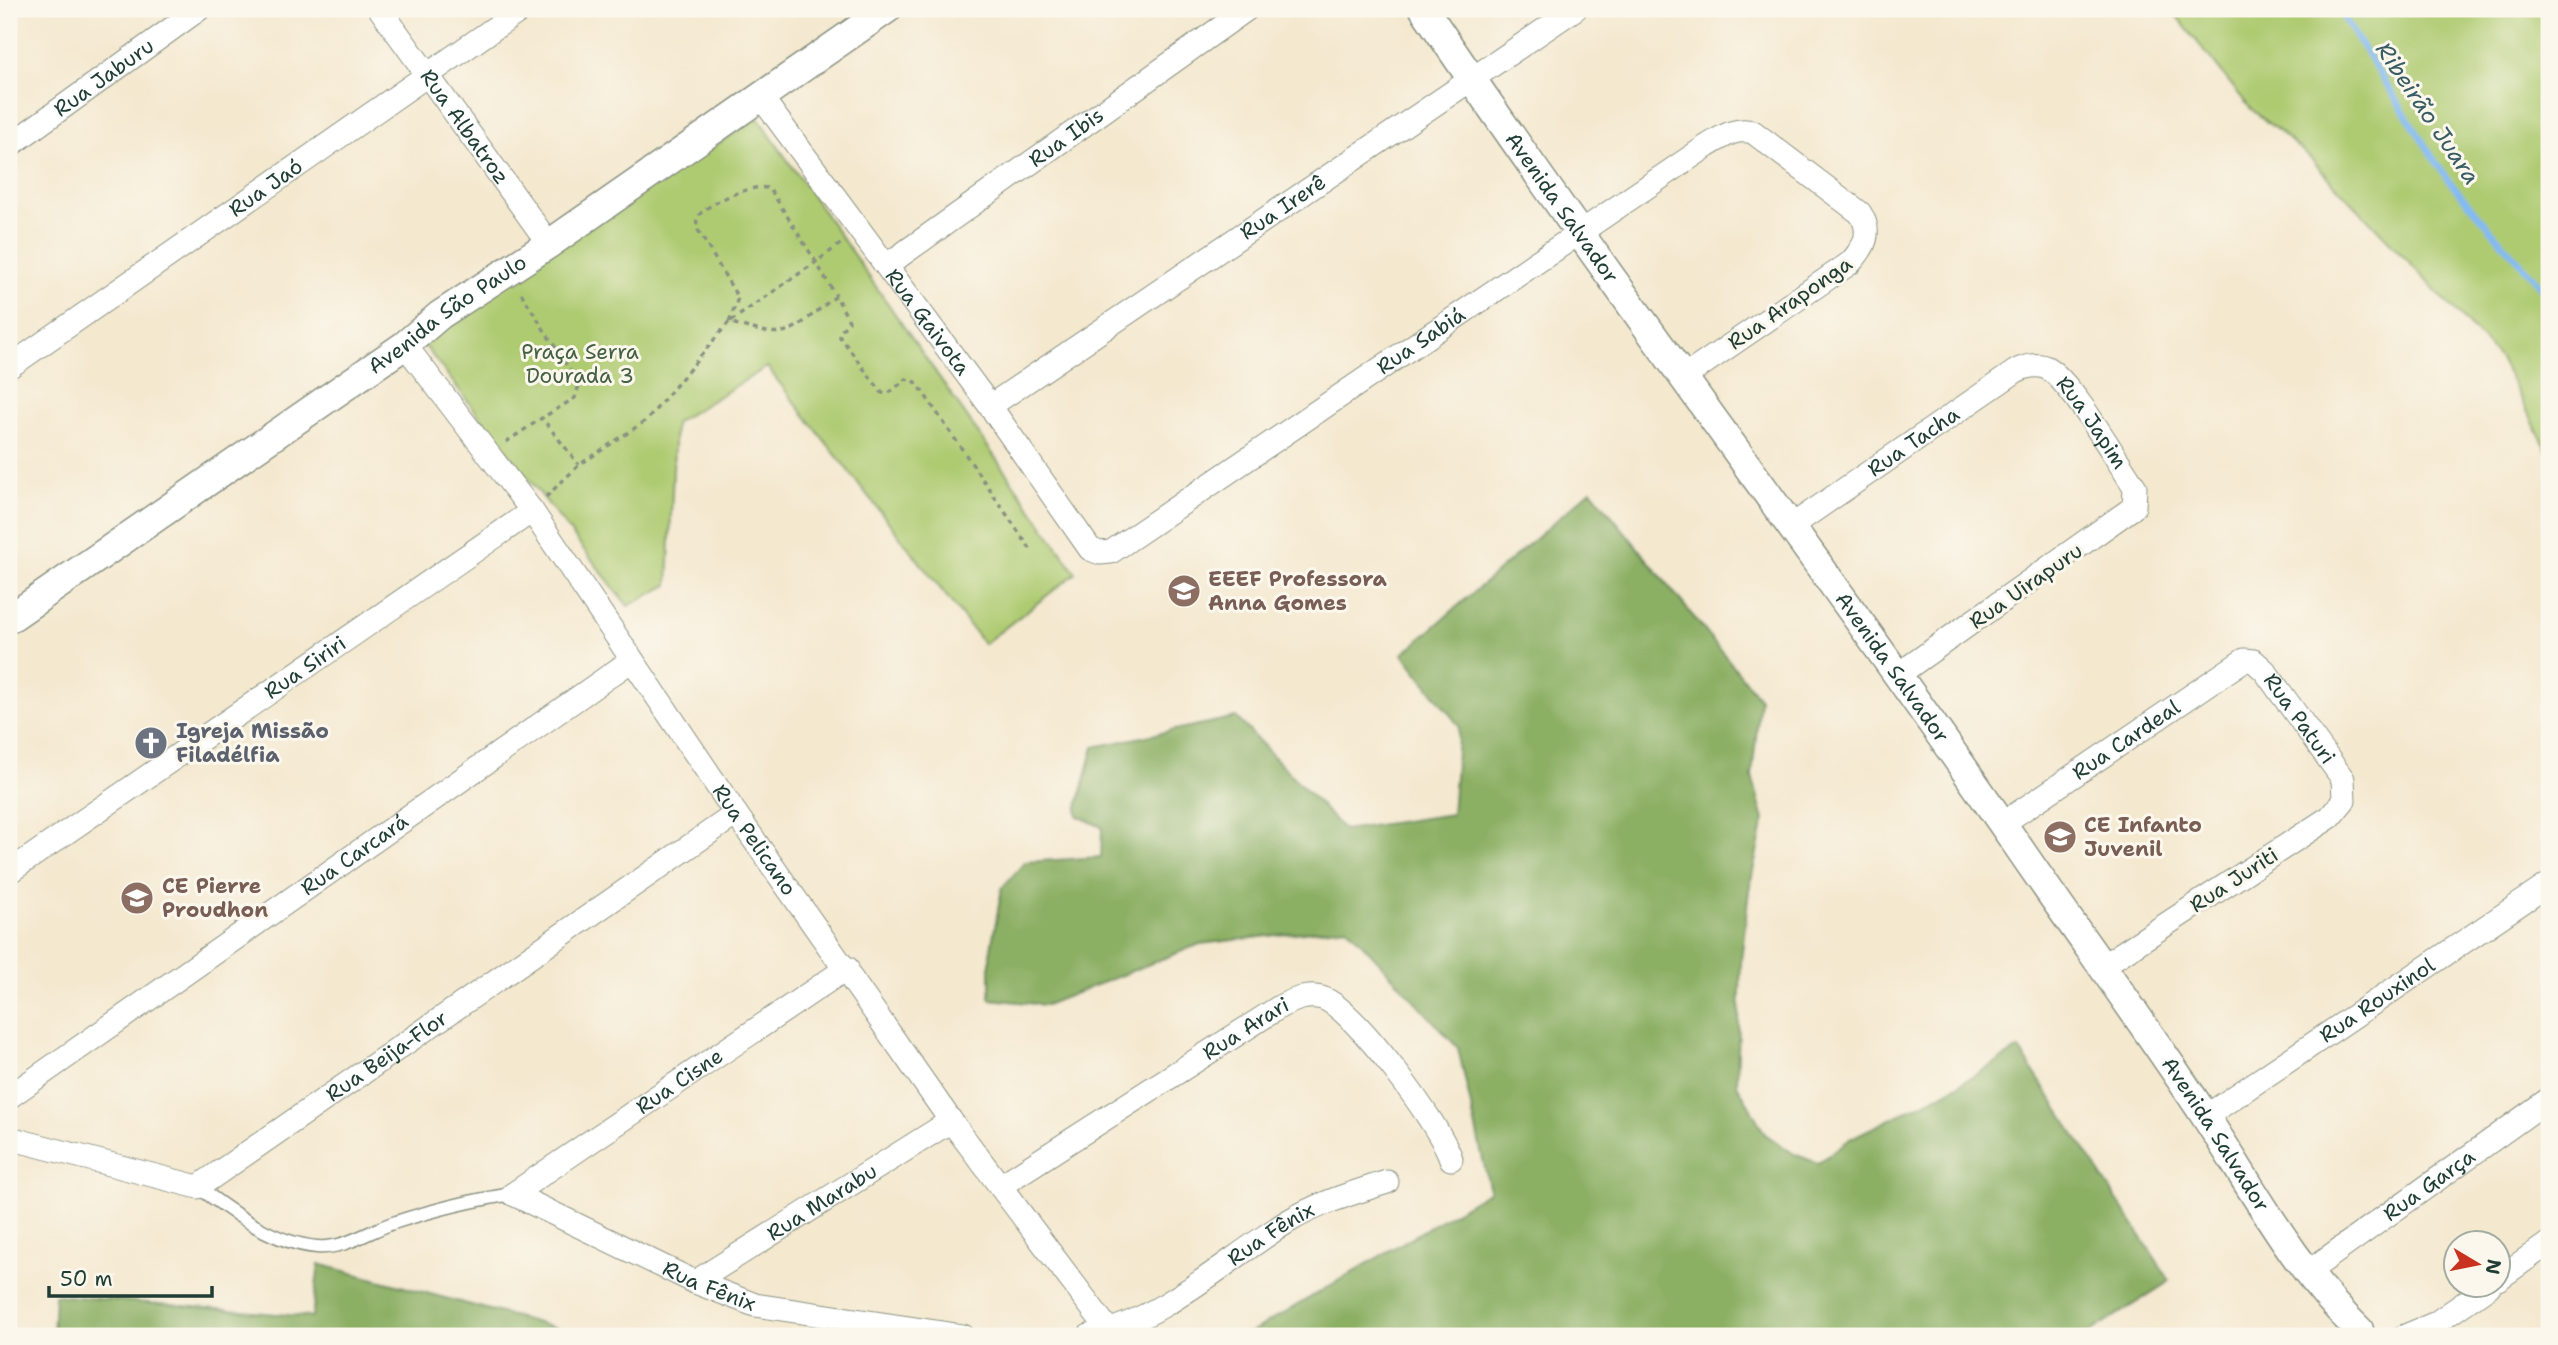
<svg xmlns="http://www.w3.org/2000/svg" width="2558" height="1345" viewBox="0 0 2558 1345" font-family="'Shantell Sans',sans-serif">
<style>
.green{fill:#afcb72;stroke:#678453;stroke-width:2}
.forest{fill:#8baf64;stroke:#55764c;stroke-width:2}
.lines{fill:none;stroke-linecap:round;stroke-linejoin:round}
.stream{stroke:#84baf3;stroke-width:6}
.service-casing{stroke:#8a9282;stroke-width:15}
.minor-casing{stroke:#8a9282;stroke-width:25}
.tertiary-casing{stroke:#8a9282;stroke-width:31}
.path{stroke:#8a9282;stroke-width:3.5;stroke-dasharray:5 5;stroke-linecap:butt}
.service{stroke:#fff;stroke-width:12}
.minor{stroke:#fff;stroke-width:23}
.tertiary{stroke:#fff;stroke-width:28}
.labels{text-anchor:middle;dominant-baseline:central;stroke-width:6;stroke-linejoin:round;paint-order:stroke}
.street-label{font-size:21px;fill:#1f3d34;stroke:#fbf7ec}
.park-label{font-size:21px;fill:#436044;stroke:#fbf7ec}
.education-label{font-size:21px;font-weight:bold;fill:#785e54;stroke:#fbf7ec;text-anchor:start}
.worship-label{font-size:21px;font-weight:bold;fill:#5b616d;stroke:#fbf7ec;text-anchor:start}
.water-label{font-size:23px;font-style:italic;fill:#385c64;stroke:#fbf7ec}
</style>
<rect width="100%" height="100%" fill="#fbf7ec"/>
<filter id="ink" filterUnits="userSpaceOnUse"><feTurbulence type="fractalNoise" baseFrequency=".0143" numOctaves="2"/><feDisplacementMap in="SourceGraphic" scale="14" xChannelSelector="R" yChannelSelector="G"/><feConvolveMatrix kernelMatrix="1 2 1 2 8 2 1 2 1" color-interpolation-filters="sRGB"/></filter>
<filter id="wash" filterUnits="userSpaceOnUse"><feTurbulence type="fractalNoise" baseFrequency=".00686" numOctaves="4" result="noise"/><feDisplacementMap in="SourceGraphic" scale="28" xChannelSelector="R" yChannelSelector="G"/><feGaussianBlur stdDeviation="1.57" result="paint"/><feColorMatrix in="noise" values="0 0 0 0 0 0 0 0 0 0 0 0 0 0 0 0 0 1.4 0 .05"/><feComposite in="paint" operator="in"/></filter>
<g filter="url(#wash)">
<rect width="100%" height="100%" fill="#f4e8cf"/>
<path class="green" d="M2171,9H2549V453L2499,357L2305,153L2250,108Z
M758,118L1076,573L984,644L767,367L675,423L668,585L628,606L417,336Z"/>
<path class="forest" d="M1591,490L1760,699L1752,776L1764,820L1749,890L1741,961L1737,1084L1765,1134L1794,1154L1818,1163L1851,1138L1946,1092L2019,1049L2170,1281L2084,1336H1245L1490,1191L1458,1048L1347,927L1200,944L1046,1005L990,999V954L1002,888L1025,862L1101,857L1102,827L1078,816L1077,808L1094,747L1236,717L1344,830L1452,814L1459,726L1403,654Z
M319,1264L586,1336H53L55,1295L312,1317Z"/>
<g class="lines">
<path class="stream" d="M2338,9L2447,179L2549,296"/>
</g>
</g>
<g filter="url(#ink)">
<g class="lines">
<defs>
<path id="service" d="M198,1187C233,1213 272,1243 317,1247C345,1249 367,1232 393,1223C433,1210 472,1200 513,1194"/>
<g id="minor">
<path id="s1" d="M380,9L549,244"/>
<path id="s2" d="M761,97L990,406L1090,549L1100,553L1111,552L1707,146C1722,137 1735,127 1753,132L1860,213C1873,233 1864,248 1850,263L1684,377"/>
<path id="s3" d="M9,146L199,9"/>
<path id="s4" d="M887,265L1247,9"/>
<path id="s5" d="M405,345L532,511L736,814L951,1121L1110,1332"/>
<path id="s6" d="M9,367L522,9"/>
<path id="s7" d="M990,406L1575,9"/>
<path id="s8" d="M1790,527L2016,371C2026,366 2036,363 2047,368C2071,381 2117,461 2135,487L2134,507L1899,674"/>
<path id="s9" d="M2002,824L2244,660L2254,661L2265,671L2343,779L2344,800L2330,817L2101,967"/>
<path id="s10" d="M9,872L532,511"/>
<path id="s11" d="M9,1097L632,660"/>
<path id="s12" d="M2205,1117L2549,884"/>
<path id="s13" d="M9,1138L198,1187L736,814"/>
<path id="s14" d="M1000,1186L1281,1006C1294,1000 1307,994 1322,998C1352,1006 1441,1126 1451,1159"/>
<path id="s15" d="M513,1194L695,1282L755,1305L963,1336"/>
<path id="s16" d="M513,1194L847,968"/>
<path id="s17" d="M2308,1272L2549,1099"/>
<path d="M2498,1279L2549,1243"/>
<path id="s18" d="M695,1282L951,1121"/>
<path id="s19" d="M1089,1336C1163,1320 1224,1261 1287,1222C1318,1203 1353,1193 1387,1182"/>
<path d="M2405,1336L2436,1323L2489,1286"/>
</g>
<g id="tertiary">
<path id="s20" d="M1424,9C1615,292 1823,563 2017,845C2080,937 2146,1026 2207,1119C2254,1191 2296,1270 2359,1330"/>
<path id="s21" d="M9,619L405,345L440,315L549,244L887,9"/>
</g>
</defs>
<use href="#service" class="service-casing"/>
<use href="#minor" class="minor-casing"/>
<use href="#tertiary" class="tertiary-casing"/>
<path class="path" d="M521,293L579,385L575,398L542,418
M731,321L816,262L836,296
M729,322L738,298L698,230C697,225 695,219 699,215C710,202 755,182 770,189L816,262L843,242
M506,442L542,418L579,465
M546,497L579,465L647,420L729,322C792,342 787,334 836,296L849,321L840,332V337L882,393L888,394L906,379L916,382L1031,550"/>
<use href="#service" class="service"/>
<use href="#minor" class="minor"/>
<use href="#tertiary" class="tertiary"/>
</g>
</g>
<defs>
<symbol id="school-disc" viewBox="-11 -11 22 22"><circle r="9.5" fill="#8d6e63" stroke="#fbf7ec"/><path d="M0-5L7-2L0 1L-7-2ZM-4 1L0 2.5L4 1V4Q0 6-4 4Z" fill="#fff"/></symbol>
<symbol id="church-disc" viewBox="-11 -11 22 22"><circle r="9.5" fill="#6b7280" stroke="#fbf7ec"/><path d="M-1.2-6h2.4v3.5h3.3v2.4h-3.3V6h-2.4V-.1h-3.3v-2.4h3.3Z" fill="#fff"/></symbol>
</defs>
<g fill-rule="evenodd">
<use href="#school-disc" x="1165" y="572" width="38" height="38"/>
<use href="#church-disc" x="132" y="724" width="38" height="38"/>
<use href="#school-disc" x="2041" y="818" width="38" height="38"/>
<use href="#school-disc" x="118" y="879" width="38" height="38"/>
</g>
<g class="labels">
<g class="street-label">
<text stroke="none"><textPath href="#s3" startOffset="117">Rua Jaburu</textPath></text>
<text stroke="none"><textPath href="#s1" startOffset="145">Rua Albatroz</textPath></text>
<text stroke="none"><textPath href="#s4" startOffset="220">Rua Ibis</textPath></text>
<text stroke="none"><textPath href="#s6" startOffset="313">Rua Jaó</textPath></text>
<text stroke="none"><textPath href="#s7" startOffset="354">Rua Irerê</textPath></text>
<text stroke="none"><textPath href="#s20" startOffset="242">Avenida Salvador</textPath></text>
<text transform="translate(1790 303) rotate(-35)">Rua Araponga</text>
<text stroke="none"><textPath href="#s21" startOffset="534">Avenida São Paulo</textPath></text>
<text stroke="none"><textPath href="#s2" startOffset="280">Rua Gaivota</textPath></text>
<text stroke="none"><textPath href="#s2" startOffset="956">Rua Sabiá</textPath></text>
<text stroke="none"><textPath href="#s8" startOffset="378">Rua Japim</textPath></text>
<text stroke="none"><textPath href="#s8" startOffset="150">Rua Tacha</textPath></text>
<text transform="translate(2026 586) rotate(-35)">Rua Uirapuru</text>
<text stroke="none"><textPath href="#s10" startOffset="360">Rua Siriri</textPath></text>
<text stroke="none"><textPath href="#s20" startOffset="808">Avenida Salvador</textPath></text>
<text stroke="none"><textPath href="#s9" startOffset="376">Rua Paturi</textPath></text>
<text stroke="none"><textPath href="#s9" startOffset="150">Rua Cardeal</textPath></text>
<text stroke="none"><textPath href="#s5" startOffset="606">Rua Pelicano</textPath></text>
<text stroke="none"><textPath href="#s11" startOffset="422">Rua Carcará</textPath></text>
<text transform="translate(2234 880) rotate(-33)">Rua Juriti</text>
<text stroke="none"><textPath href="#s12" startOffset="208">Rua Rouxinol</textPath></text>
<text stroke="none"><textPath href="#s14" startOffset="292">Rua Arari</textPath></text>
<text stroke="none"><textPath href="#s13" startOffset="425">Rua Beija-Flor</textPath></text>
<text stroke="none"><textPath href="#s16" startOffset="201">Rua Cisne</textPath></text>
<text stroke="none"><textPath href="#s20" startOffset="1376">Avenida Salvador</textPath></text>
<text stroke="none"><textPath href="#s17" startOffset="149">Rua Garça</textPath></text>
<text stroke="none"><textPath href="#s18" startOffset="150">Rua Marabu</textPath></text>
<text stroke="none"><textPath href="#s19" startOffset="210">Rua Fênix</textPath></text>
<text stroke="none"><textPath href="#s15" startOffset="217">Rua Fênix</textPath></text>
</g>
<g class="park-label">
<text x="580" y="352">Praça Serra<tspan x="580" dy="24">Dourada 3</tspan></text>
</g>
<g class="education-label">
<text x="1208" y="579">EEEF Professora<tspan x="1208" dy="24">Anna Gomes</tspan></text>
<text x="2084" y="825">CE Infanto<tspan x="2084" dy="24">Juvenil</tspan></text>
<text x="162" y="886">CE Pierre<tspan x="162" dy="24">Proudhon</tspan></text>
</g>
<g class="worship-label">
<text x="176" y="731">Igreja Missão<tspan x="176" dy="24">Filadélfia</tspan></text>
</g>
<g class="water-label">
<text transform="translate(2428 113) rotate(56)">Ribeirão Juara</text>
</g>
</g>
<rect width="2558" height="1345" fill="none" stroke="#fbf7ec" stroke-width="35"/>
<g transform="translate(2477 1264) rotate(100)"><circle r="33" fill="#fbf7ec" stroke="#a3ada2" stroke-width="2"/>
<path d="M0-5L12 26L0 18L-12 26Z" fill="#c8321e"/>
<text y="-10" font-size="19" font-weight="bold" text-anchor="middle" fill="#1f3d34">N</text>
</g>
<path d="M49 1286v10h163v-10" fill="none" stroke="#1f3d34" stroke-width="3.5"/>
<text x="60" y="1286" font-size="21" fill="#1f3d34" stroke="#fbf7ec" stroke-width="5" paint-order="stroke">50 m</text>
</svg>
